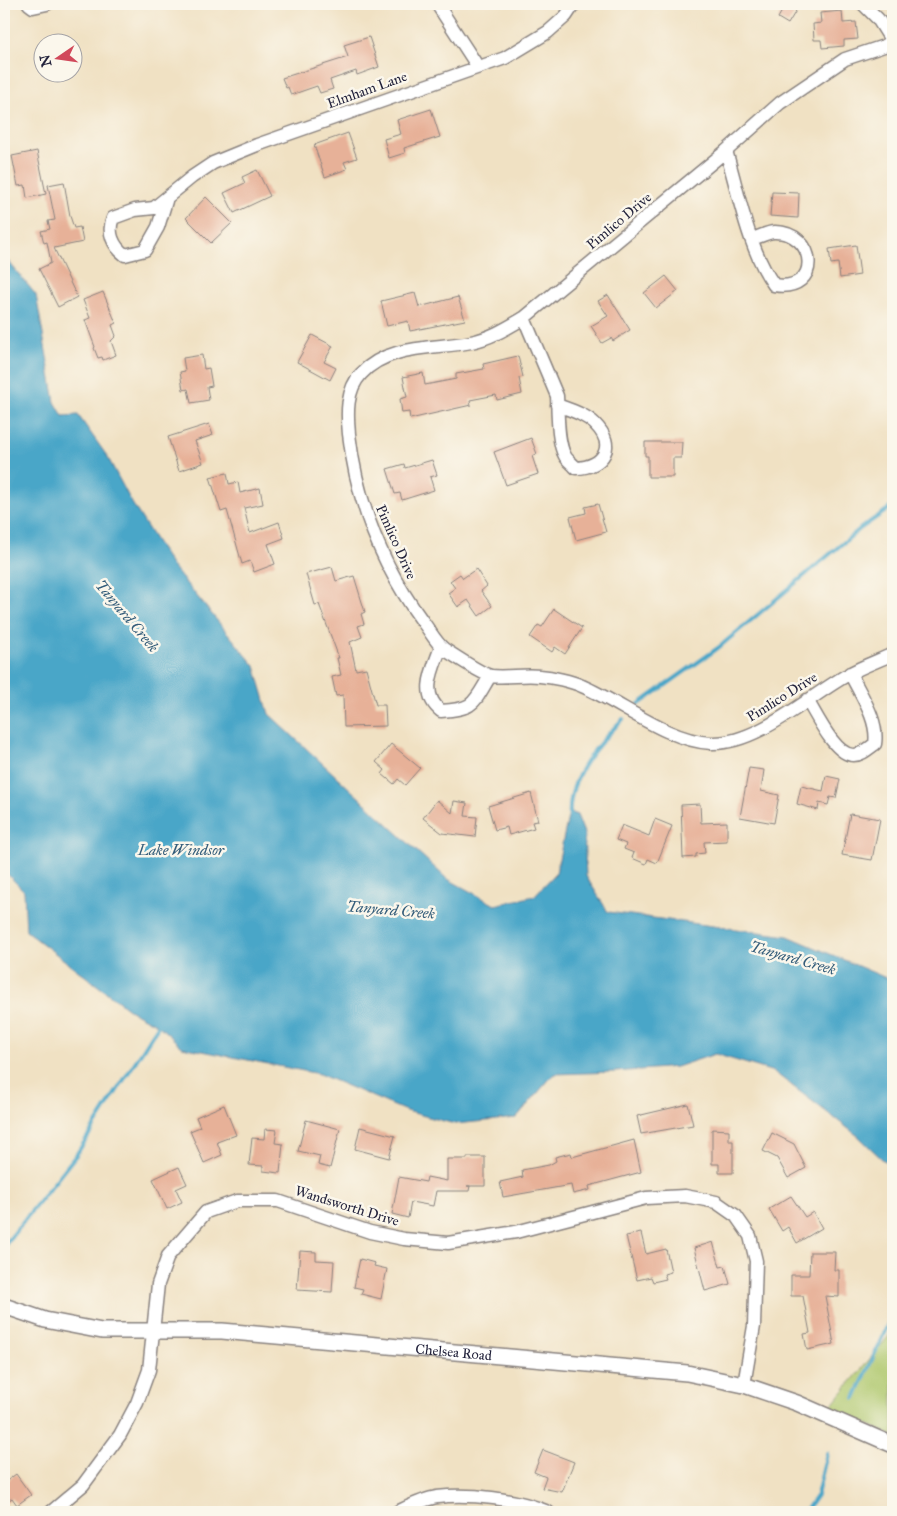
<svg xmlns="http://www.w3.org/2000/svg" width="897" height="1516" viewBox="0 0 897 1516" font-family="'IM FELL Great Primer',serif">
<style>
.green{fill:#aec76c;stroke:#687454}
.water{fill:#49a6c8;stroke:#366482}
.lines{fill:none;stroke-linecap:round;stroke-linejoin:round}
.stream{stroke:#49a6c8;stroke-width:4}
.building{fill:#e7b198}
.minor-casing{stroke:#89827f;stroke-width:15}
.tertiary-casing{stroke:#89827f;stroke-width:18}
.minor{stroke:#fff;stroke-width:12}
.tertiary{stroke:#fff;stroke-width:15}
.labels{text-anchor:middle;dominant-baseline:central;stroke-width:5;stroke-linejoin:round;paint-order:stroke}
.street-label{font-size:14px;fill:#22223b;stroke:#fbf7ec}
.water-label{font-size:15px;font-style:italic;fill:#345d7a;stroke:#fbf7ec}
</style>
<rect width="100%" height="100%" fill="#fbf7ec"/>
<filter id="ink" filterUnits="userSpaceOnUse"><feTurbulence type="fractalNoise" baseFrequency=".02" numOctaves="2"/><feDisplacementMap in="SourceGraphic" scale="10" xChannelSelector="R" yChannelSelector="G"/><feConvolveMatrix kernelMatrix="1 2 1 2 8 2 1 2 1" color-interpolation-filters="sRGB"/></filter>
<filter id="wash" filterUnits="userSpaceOnUse"><feTurbulence type="fractalNoise" baseFrequency=".0096" numOctaves="4" result="noise"/><feDisplacementMap in="SourceGraphic" scale="20" xChannelSelector="R" yChannelSelector="G"/><feGaussianBlur stdDeviation="1.12" result="paint"/><feColorMatrix in="noise" values="0 0 0 0 0 0 0 0 0 0 0 0 0 0 0 0 0 1.4 0 .05"/><feComposite in="paint" operator="in"/></filter>
<g filter="url(#wash)">
<rect width="100%" height="100%" fill="#f0e1c3"/>
<path class="green" d="M893,1331V1436L830,1407Z"/>
<path class="water" d="M4,256L36,295L55,402L63,416L78,415L107,456L132,503L171,565L255,666L269,714L446,878L495,905L534,896L556,873L569,812L577,815L584,833L586,876L608,912L788,936L893,981V1164L883,1160L858,1136L774,1072L715,1054L676,1067L615,1072L554,1074L516,1118L455,1124L406,1111L319,1074L182,1047L159,1026L131,1011L26,931L24,891L4,871Z"/>
<g class="lines">
<path class="stream" d="M639,704L718,648L861,528L893,506
M570,817C567,777 597,745 623,719
M4,1246L76,1155L160,1023
M855,1398L889,1322L893,1319
M805,1512L817,1495L827,1453"/>
</g>
<g id="blocks">
<path class="building" d="M786,4H800L788,24L778,18Z
M842,11L843,23L856,22L858,39L844,40V46L822,48L821,40H814L813,24L821,23L820,13Z
M369,37L379,67L357,75L356,71L330,80L333,89L320,93L317,86L291,95L288,87L286,88L282,78L348,57L344,45Z
M431,109L440,137L404,148L405,153L389,158L384,139L401,134L397,120Z
M348,133L357,158L344,162L347,169L325,177L314,145Z
M37,151L46,194L27,198L25,185L18,186L12,156Z
M257,170L270,196L234,213L224,193L245,183L242,177Z
M64,182L70,216L74,228L80,227L83,242L54,248L77,297L58,307L39,269L51,263L47,242L44,243L41,231L50,229L48,221L55,220L48,185Z
M772,192L799,193L798,218L770,216Z
M206,197L232,223L211,243L186,218Z
M856,245L860,275L840,278L838,263L831,264L829,249Z
M666,276L678,291L656,308L644,293Z
M103,292L116,323L112,325L116,336L111,341L116,355L103,360L102,357L98,358L94,348L95,347L85,320L90,318L83,300Z
M415,293L419,307L458,297L465,320L410,331L408,321L387,326L381,301Z
M608,295L630,330L613,341L611,338L602,343L591,326L608,316L598,301Z
M312,335L333,346L324,362L336,368L330,380L297,362Z
M202,355L204,369L209,368L212,386L207,387L209,400L191,403L188,389L183,390L180,372L185,371L183,358Z
M518,356L523,377L519,378L522,394L497,400L496,395L470,400L471,405L410,419L409,412L402,413L400,399L407,397L403,377L423,373L425,385L456,379V374L484,369L483,364Z
M209,424L213,435L195,441L203,463L179,471L168,437Z
M531,438L537,454L532,456L538,474L506,485L494,452Z
M645,442H682L681,458H673V477H648V456H645Z
M432,460L437,475L430,477L434,490L402,500L400,493L395,494L387,469L404,464L405,468Z
M227,473L229,484L238,482L240,493L260,488L263,504L244,508L250,533L279,522L284,538L268,544L275,564L254,572L250,561L242,564L227,510L221,512L210,477Z
M598,504L606,532L576,540L570,517L586,513L585,507Z
M332,567L336,581L354,576L365,612L361,614L364,624L358,626L362,637L350,642L356,670L366,668L376,705H385L386,726L344,727L343,695L336,696L332,677L341,675L337,658H339L319,604L315,605L306,574Z
M476,569L487,586L481,591L492,606L479,616L468,600L458,607L448,593L455,588L450,581L460,574L463,578Z
M554,609L582,628L565,654L555,647L552,652L530,637L538,625L542,627Z
M391,744L420,768L405,785L398,779L394,784L382,774L385,770L376,762Z
M749,768L764,770L761,791L779,795L774,823L740,817Z
M826,776L840,779L836,798L830,797L828,805L819,803L818,810L797,804L801,786L823,791Z
M531,793L538,821L532,822L534,828L509,835L507,827L495,830L488,806Z
M437,800L452,813L454,801L467,803L465,816L477,817L475,837L442,833L423,818Z
M700,804L701,823L727,822V841L704,842L705,853L696,854V857L683,858L681,805Z
M850,814L880,819L872,860L842,855Z
M655,819L672,826L657,863L648,859L646,864L632,858L634,853L624,849L626,844L616,840L622,825L649,836Z
M688,1104L693,1125L641,1134L637,1116Z
M224,1105L236,1135L217,1142L222,1155L204,1163L190,1131L200,1127L196,1117Z
M306,1120L340,1129L330,1168L318,1165L320,1156L298,1151Z
M360,1127L395,1136L389,1158L355,1149Z
M265,1129L277,1130L275,1143L283,1144L280,1173L263,1171V1166L249,1165L252,1138L264,1139Z
M712,1129L729,1130V1141H733V1173H719V1164H712Z
M772,1133L794,1144L806,1168L788,1178L777,1158L763,1151Z
M634,1140L641,1172L589,1186L590,1190L573,1194L571,1185L503,1197L500,1182L523,1177L522,1170L549,1165L556,1161L555,1157L571,1153L572,1157Z
M467,1157H485V1186H467H470L469,1191H436L433,1206L411,1202L408,1218L392,1214L399,1177L426,1182L427,1177L447,1181V1159H467Z
M179,1167L187,1184L176,1189L182,1202L167,1209L153,1179Z
M791,1196L805,1217L813,1212L822,1228L797,1243L788,1227L782,1231L769,1209Z
M641,1233L646,1254L666,1249L671,1272L664,1274L666,1279L653,1282L651,1277L637,1280L626,1236Z
M713,1242L720,1267L725,1266L730,1284L705,1291L694,1248Z
M300,1251L316,1252V1260L334,1261L332,1292L297,1290Z
M810,1252H835L834,1270H839V1297L825,1296L834,1344L807,1350L804,1334L810,1333L803,1296H791V1275H809Z
M360,1259L375,1263L374,1266L387,1269L381,1299L361,1294L363,1289L354,1287Z
M543,1450L574,1462L562,1492L542,1488L546,1477L534,1472Z
M16,1474L31,1495L17,1505L12,1498L4,1504V1483Z"/>
</g>
</g>
<g filter="url(#ink)">
<use href="#blocks" fill-opacity="0" stroke="#89827f" stroke-width="1"/>
<g class="lines">
<defs>
<path id="minor" d="M29,4L33,7L47,4
M437,4L478,67
M863,4L878,19L893,43
M893,43L845,59L780,103L726,151L524,318C507,328 491,338 471,342C435,349 388,344 361,374C346,390 347,414 349,434C357,503 382,566 423,622C430,631 436,643 444,649C455,656 480,673 491,676C506,678 524,674 540,676C552,677 571,681 582,686C622,703 667,741 711,743C757,745 809,696 849,674C863,666 878,661 893,654
M726,151C739,194 748,249 774,285C823,293 817,231 774,232C768,232 759,237 752,239
M166,201L158,227L145,250L125,255C113,246 107,232 113,218L135,210L154,208L192,177L213,163L257,145L505,58L548,32L566,16L574,4
M524,318L557,396C558,412 557,442 565,456C567,460 573,464 576,468C604,467 617,446 595,424C585,414 570,410 557,405
M441,647C433,669 419,694 441,711C475,709 473,704 490,676
M807,700C816,714 835,756 854,755C862,755 869,748 875,744C879,720 860,694 850,673
M51,1512L83,1485L120,1435L137,1403L149,1370L158,1284L168,1256L206,1212L237,1201H278L370,1232L404,1239L448,1243L516,1232L646,1198L685,1196L716,1202L736,1216L750,1236L756,1261L754,1326L744,1385
M397,1512C410,1506 424,1499 437,1497C470,1493 518,1499 548,1512"/>
<g id="tertiary">
<path id="s1" d="M4,1306L45,1320L102,1331H222L687,1373L744,1385L797,1403L893,1445"/>
</g>
</defs>
<use href="#minor" class="minor-casing"/>
<use href="#tertiary" class="tertiary-casing"/>
<use href="#minor" class="minor"/>
<use href="#tertiary" class="tertiary"/>
</g>
</g>
<g class="labels">
<g class="street-label">
<text transform="translate(367 90) rotate(-20)">Elmham Lane</text>
<text transform="translate(619 221) rotate(-40)">Pimlico Drive</text>
<text transform="translate(396 542) rotate(66)">Pimlico Drive</text>
<text transform="translate(782 697) rotate(-32)">Pimlico Drive</text>
<text transform="translate(347 1206) rotate(17)">Wandsworth Drive</text>
<text stroke="none"><textPath href="#s1" startOffset="454">Chelsea Road</textPath></text>
</g>
<g class="water-label">
<text transform="translate(127 616) rotate(50)">Tanyard Creek</text>
<text x="181" y="850">Lake Windsor</text>
<text transform="translate(391 910) rotate(5)">Tanyard Creek</text>
<text transform="translate(793 958) rotate(16)">Tanyard Creek</text>
</g>
</g>
<rect width="897" height="1516" fill="none" stroke="#fbf7ec" stroke-width="20"/>
<g transform="translate(58 58) rotate(257)"><circle r="24" fill="#fbf7ec" stroke="#a4a2a5"/>
<path d="M0-4L9 19L0 12L-9 19Z" fill="#d1495b"/>
<text y="-8" font-size="14" font-weight="bold" text-anchor="middle" fill="#22223b">N</text>
</g>
</svg>
